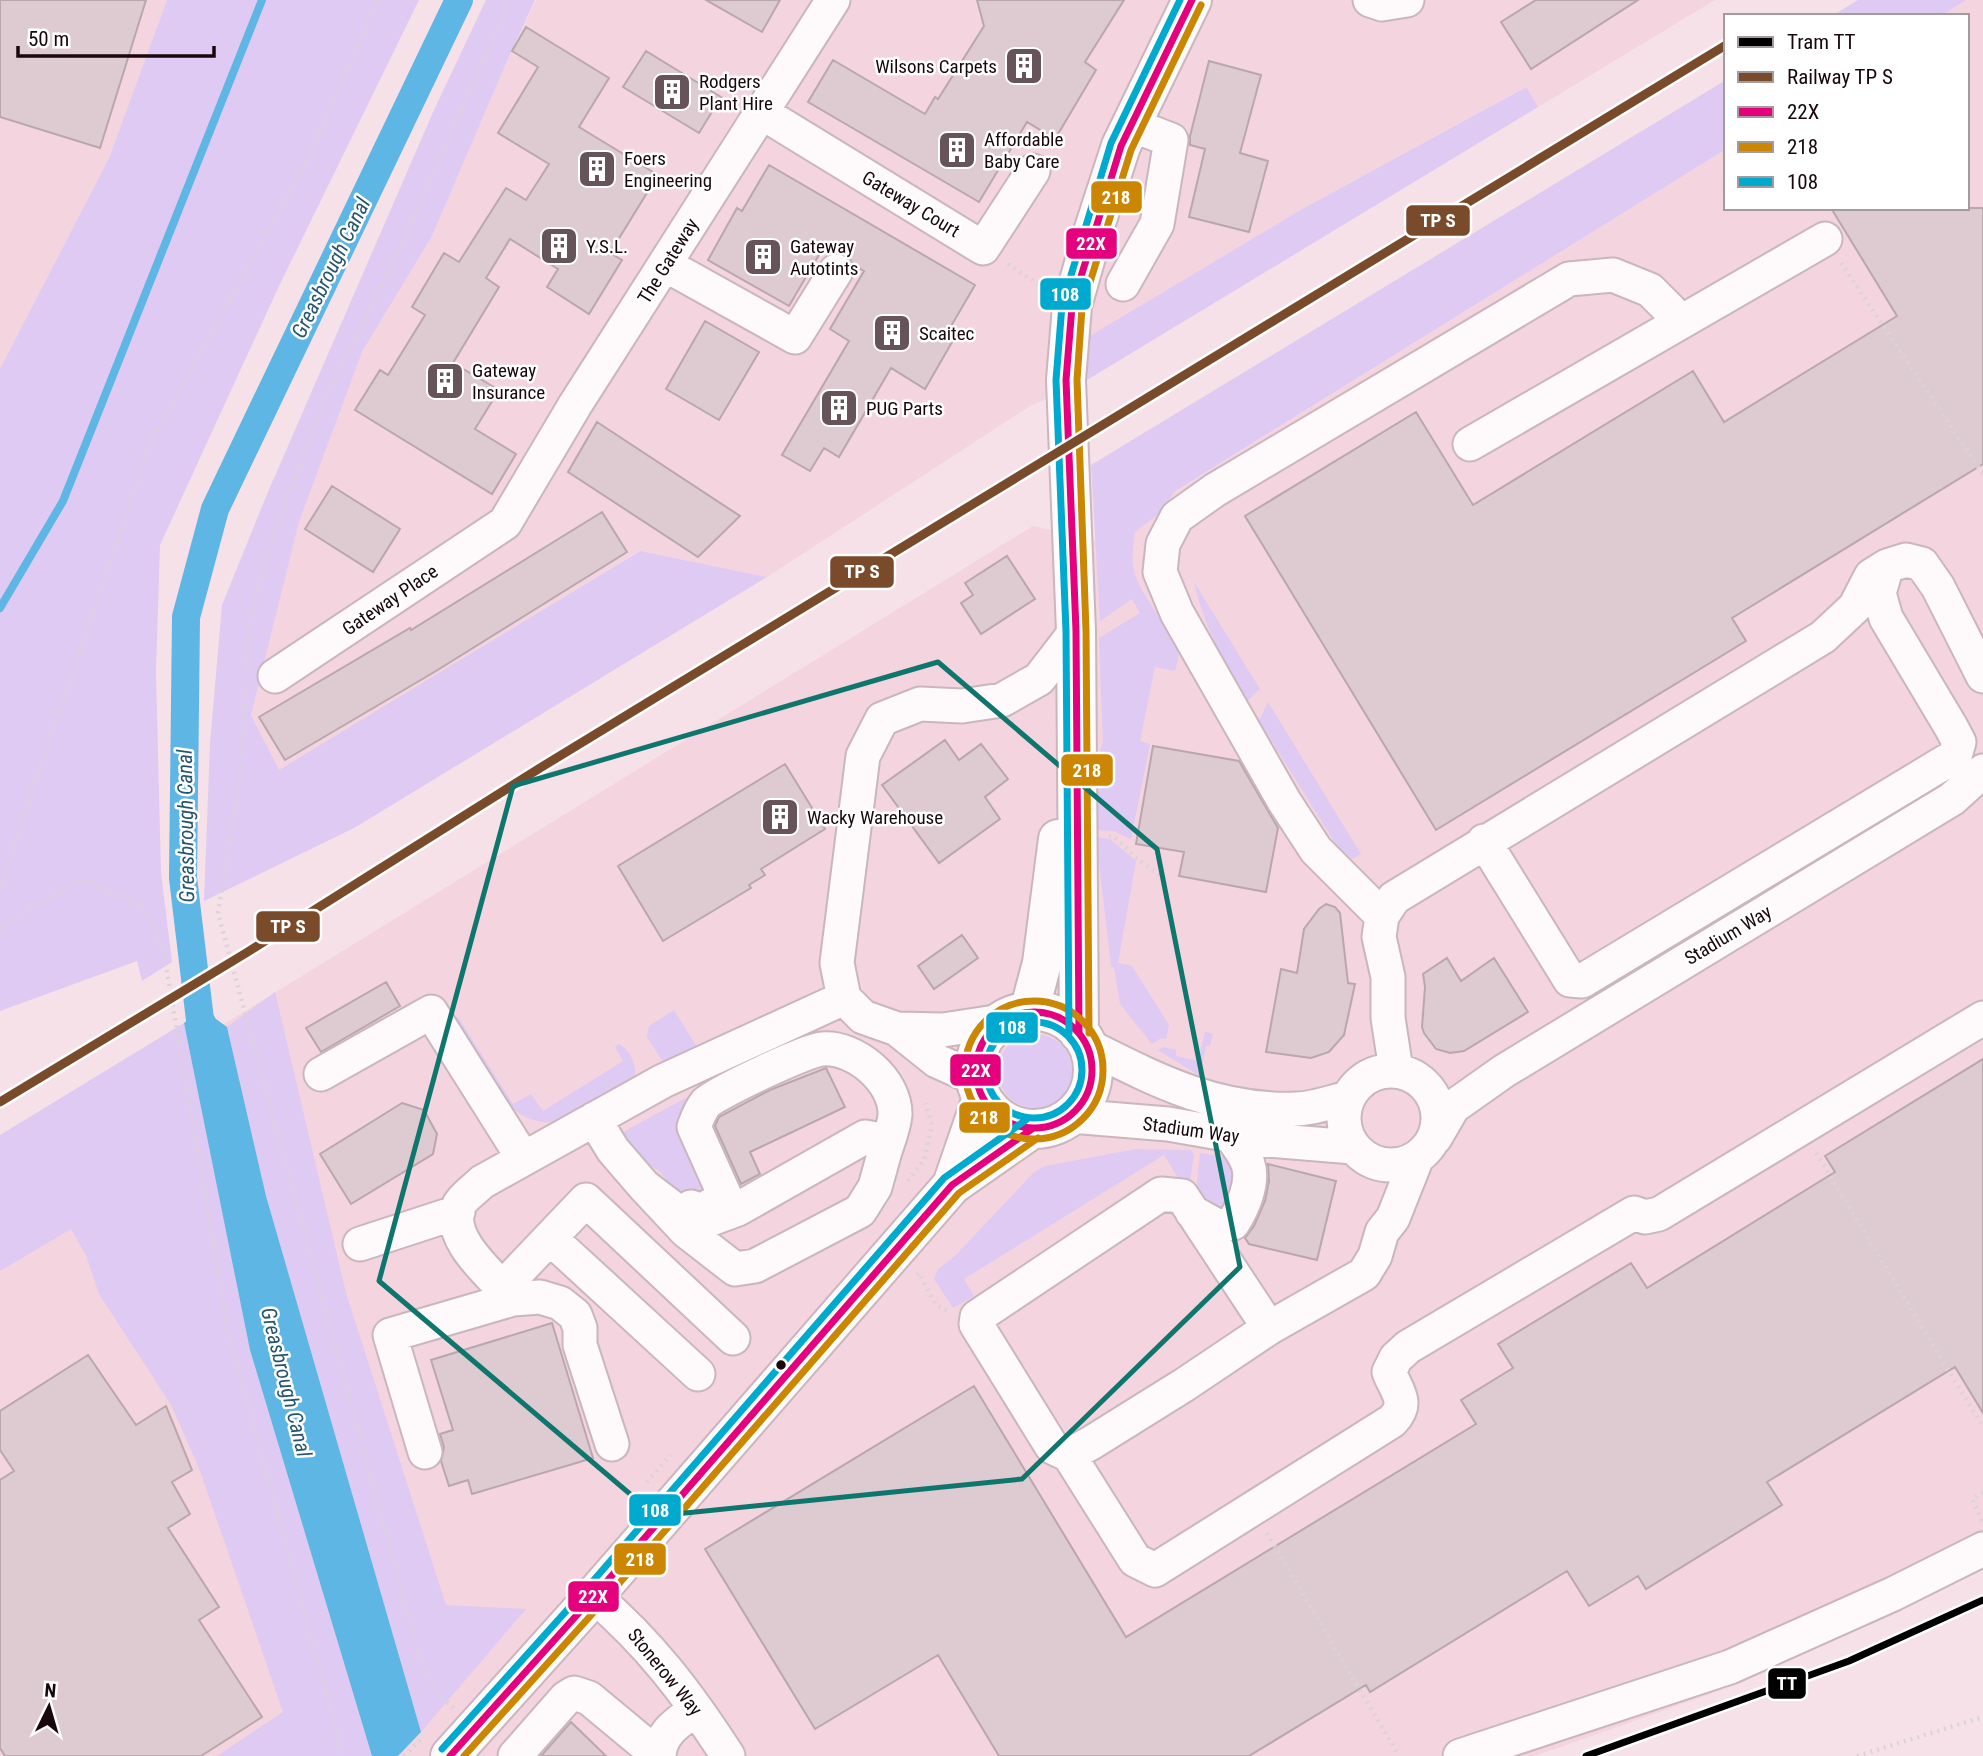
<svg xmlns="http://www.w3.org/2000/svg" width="1983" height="1756" viewBox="0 0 1983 1756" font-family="'Roboto Condensed',sans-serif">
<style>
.built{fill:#f4d4de}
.green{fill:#decaf3}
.water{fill:#5eb6e4}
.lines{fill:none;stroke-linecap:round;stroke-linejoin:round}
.stream{stroke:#5eb6e4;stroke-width:8}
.canal{stroke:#5eb6e4;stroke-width:28}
.building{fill:#decad1;stroke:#baa7ae;stroke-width:2}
.minor-casing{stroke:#cab6bd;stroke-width:37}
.major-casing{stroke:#cab6bd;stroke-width:42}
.path{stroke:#dad4d6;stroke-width:4.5;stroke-dasharray:2 5;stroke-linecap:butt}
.minor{stroke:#fefafc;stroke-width:33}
.major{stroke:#fefafc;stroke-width:38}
.bus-1-casing{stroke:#fff;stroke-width:12}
.bus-2-casing{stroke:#fff;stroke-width:12}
.bus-3-casing{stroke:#fff;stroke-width:12}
.bus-1{stroke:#e5007d;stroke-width:7}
.bus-2{stroke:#cb8603;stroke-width:7}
.bus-3{stroke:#00a9ce;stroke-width:7}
.rail-1-casing{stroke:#fff;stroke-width:14}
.rail-1{stroke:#7a4b2a;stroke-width:9}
.tram-1-casing{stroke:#fff;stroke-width:12}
.tram-1{stroke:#000;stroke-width:7}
.marked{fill:none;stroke:#0f766e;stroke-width:5;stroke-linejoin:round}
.bus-dot{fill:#1a070e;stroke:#fff;stroke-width:2.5}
.labels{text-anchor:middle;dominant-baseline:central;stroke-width:5;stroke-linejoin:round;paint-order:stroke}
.poi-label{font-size:19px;fill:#1a070e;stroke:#fff;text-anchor:start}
.street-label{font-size:19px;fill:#1a070e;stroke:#fff}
.water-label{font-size:21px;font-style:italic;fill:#25546f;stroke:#fff}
.line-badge{stroke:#fff;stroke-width:2.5}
.badge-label{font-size:19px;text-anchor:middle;font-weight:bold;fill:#fff}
</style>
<rect width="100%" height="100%" fill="#f6e1e8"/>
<path class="built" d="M0,0H167L109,158L0,369Z
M536,0H1715L1538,107L1525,87L1304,208L1088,337L1082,383L1030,406L767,577L639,551L279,771L251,715L299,522L362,352L432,236L507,61Z
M1966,0H1983V1566L1857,1623L1713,1693L1535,1756H0V1162L1033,526L1096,541L1726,149V208H1967V16H1941Z"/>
<path class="green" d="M167,0H419L279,286L160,545L156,672L161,873L172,962L142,981L137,961L0,1011V369L109,158Z
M486,0H535L507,61L432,236L362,352L299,522L251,715L279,770L640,551L767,577L354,828L204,901L210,743L222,605L265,499L434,110Z
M1858,0H1966L1941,16H1832Z
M1726,80V149L1174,492L1162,511L1135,532C1133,545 1131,559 1134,571C1139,592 1166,625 1178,644L1179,655L1175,671L1155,667L1140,741L1150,744L1131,839L1114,831L1094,830L1096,796L1100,787V750L1103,742L1099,638L1140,613L1132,599L1100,621L1091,465Z
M1526,87L1538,107L1082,383L1088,337L1304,208Z
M1194,582L1260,689L1246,702C1224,663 1204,626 1194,582Z
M1268,702L1361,854L1352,859L1337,846L1259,721Z
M1096,837L1110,839L1136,861L1118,963L1132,966L1169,1025L1166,1039L1161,1038L1152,1044L1120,1004L1114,968L1111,966Z
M275,992L346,1293L446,1605L526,1609L421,1732L266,1196L227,1027Z
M674,1010L698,1049L677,1062H663L647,1037L649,1026Z
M458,1017L513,1104L531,1094L543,1111L623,1061L615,1047L619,1044C634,1054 636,1066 635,1083C620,1090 570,1121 558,1122C504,1129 479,1063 455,1025V1018Z
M184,1023L250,1350L372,1756H217L283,1712L199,1468L171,1405L99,1294L86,1255L71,1229L0,1271V1135Z
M1205,1032L1213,1034L1210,1046H1206L1200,1076L1158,1050L1163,1047L1176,1050V1056L1198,1061Z
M998 1071a37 37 0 1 1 74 0a37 37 0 1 1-74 0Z
M702,1089L712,1181L699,1207L675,1189L659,1171L630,1154L623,1135L625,1131Z
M1136,1149L1191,1150L1194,1155L1190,1180L1180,1181L1164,1155L964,1279L974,1296L953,1308L934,1279L938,1269L955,1256L1034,1172L1045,1166Z
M1200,1153L1231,1158L1235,1162L1230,1213L1220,1217L1196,1192Z"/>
<path class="water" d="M207,1005L216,1019L227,1027L266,1196L421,1732L398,1756H372L250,1350L184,1023Z"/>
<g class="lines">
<path class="stream" d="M0,608L63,501L262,0"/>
<path class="canal" d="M206,1049L201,1028L183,878L186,617L215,509L459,0"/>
</g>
<path class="building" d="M0,0H146L100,148L0,117Z
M706,0H780L762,32Z
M977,0H1124L1085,62L1096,70L1055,139L1027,122L979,202L808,102L833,60L925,114L935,97L938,99L984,26Z
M1536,0H1638L1531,69L1501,22Z
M526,27L609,78L579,127L658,175L610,253L622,260L589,314L547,287L558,269L510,239L486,278L499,287L453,363L499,390L475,429L516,454L492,494L355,410L380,370L388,375L425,315L412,307L444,253L459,262L506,188L526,200L549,164L498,133L538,67L512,51Z
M646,51L721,97L699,133L623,87Z
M1209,61L1261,75L1240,153L1268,161L1249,232L1189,217L1205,149L1190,145V136Z
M769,165L975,285L947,333L955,337L925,389L891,368L839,457L824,448L810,471L782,455L849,341L830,329L864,271L854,265L846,254L832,253L823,248L789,306L708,260L737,208L742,211Z
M1831,208H1983V464L1732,618L1746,641L1436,830L1245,516L1416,412L1473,505L1693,371L1724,422L1897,316Z
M705,321L759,352L719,420L666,389Z
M597,422L740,516L698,557L568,472Z
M332,486L400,529L373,572L305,529Z
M602,512L627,552L436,671L285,760L259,717L410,628L411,630Z
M1007,556L1035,599L981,634L961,603L973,595L965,583Z
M945,740L959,760L981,744L1008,779L985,797L1000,819L939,863L882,785Z
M1153,746L1239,761L1278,828L1266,892L1179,876L1184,852L1136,844Z
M785,764L825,829L761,869L765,875L749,885L751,888L663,941L618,866Z
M1326,904L1335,907L1340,913L1348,983L1355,984L1344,1035L1329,1052L1311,1058L1266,1052L1281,969L1297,973L1304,929L1319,909Z
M962,935L978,958L934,989L918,966Z
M1447,958L1461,981L1494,958L1528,1012L1464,1051L1450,1053L1436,1049L1424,1033L1422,1027L1425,987L1423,974Z
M386,982L400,1006L321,1052L306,1028Z
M1983,1059V1413L1955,1367L1767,1482L1782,1505L1646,1589L1638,1576L1589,1606L1567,1571L1370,1692L1366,1685L1249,1756H999L938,1655L815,1729L705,1549L974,1386L1126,1637L1476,1424L1461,1400L1513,1368L1498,1344L1631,1263L1647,1288L1835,1172L1825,1156Z
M826,1068L845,1107L750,1152L760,1174L741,1184L715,1126L719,1117L770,1090Z
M402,1103L424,1110L437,1134L433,1154L351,1204L320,1154Z
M1268,1164L1336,1181L1317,1260L1249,1244L1245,1238L1254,1226L1265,1201L1269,1181Z
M552,1323L593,1458L472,1494L468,1480L449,1486L441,1461L444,1447L440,1434L453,1430L431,1360Z
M88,1355L136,1425L166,1406L192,1470L172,1482L190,1514L168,1528L219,1607L199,1620L262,1717L201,1756H5L0,1748V1480L14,1471L0,1450V1411Z
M571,1722L606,1756H541Z"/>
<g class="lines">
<defs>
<path id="minor" d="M1370,0L1382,4L1407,0
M761,112L983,248L1033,171
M666,265L795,337L836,271
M1123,284L1157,224L1171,140L1132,125
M1676,325L1825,239
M275,676L505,523L575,405L833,0
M1484,841L1570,980L1582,981L1955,756L1959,742L1951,727L1886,618L1879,593L1887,566
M1382,916L1316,850L1284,801L1177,613L1160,572L1163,544L1177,517L1215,490L1569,279L1613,275L1650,290L1670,310L1676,325L1470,444
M1002,1021L943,1030L897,1029L863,1017L844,998L837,963L863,756L882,719L920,704L962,706L1002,700L1039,679L1076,631
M897,1029L937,1061L975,1078
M1088,1046C1156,1080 1217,1112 1296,1109C1313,1109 1331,1102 1348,1098
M1396,1070L1388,1018V977L1379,937L1382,916L1394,898L1823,637L1855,607L1871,576L1887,566L1906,560L1922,564L1938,587L1983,676
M1344 1118a47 47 0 1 1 94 0a47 47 0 1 1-94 0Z
M321,1074L431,1012L523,1158
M1071,1116L1168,1124L1254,1139L1353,1147
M594,1119L613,1150L644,1186L695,1225L738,1209L865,1137L876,1139L885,1151L875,1187L860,1211L755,1266L735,1269L686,1231L644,1186
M1435,1138L1453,1107L1504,1071L1952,799L1983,771
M691,1207L702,1211L725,1196L694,1127C697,1119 700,1110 706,1103C716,1093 807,1050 822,1049C854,1046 896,1080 895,1115C894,1127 889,1139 885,1151
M1192,1212L1217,1226L1233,1223C1243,1208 1254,1182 1248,1164C1245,1154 1236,1144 1231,1135
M550,1238L698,1374
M360,1244L458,1212
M503,1287L586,1200L733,1338
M513,1299L540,1297L560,1303L575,1315L580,1328V1345L612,1444
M1269,1328L1182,1196L1161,1194L977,1317L976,1324L1052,1447L1069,1455L1091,1443L1184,1385L1269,1328L1364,1274L1375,1256L1382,1232L1393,1218L1416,1160
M425,1452L390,1335L513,1299C493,1276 445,1239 459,1205C463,1197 475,1189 482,1182L663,1081L844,998
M1069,1455L1135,1560L1155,1570L1392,1421C1410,1403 1397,1392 1389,1372L1396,1358L1408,1347L1634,1213L1645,1217L1659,1214L1983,1018
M594,1596C650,1644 688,1694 728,1756
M515,1756L566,1698L574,1693L589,1698L642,1742L659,1752
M659,1756C660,1732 679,1722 696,1709
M1460,1756L1730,1667L1893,1594L1983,1549"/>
<path id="major" d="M975 1070a59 59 0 1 1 118 0a59 59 0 1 1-118 0Z
M1029,1012L1042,963L1058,839
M1079,1033L1076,631L1066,380L1072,306L1093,232L1121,146L1192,0
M952,1185L982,1098
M450,1756L594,1596L952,1185L1032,1129"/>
</defs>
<use href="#minor" class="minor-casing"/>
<use href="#major" class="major-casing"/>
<path class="path" d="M1841,263L1983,474
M1008,264L1044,288
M247,667L249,622L272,540L324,401L392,265L510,0
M246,682L240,779L218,913L421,1662L442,1698L454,1708
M1109,836H1113L1136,858L1165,879
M0,888L149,446L303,168L378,0
M0,928L81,879L145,908L164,954L229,1336L339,1739V1756
M1816,1153L1983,1427
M908,1181L924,1160L932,1125L925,1103
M917,1275L919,1273L936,1305L951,1312
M647,1482L671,1455
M1982,1521L1972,1499L1983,1492
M1267,1533L1399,1756
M404,1756L424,1736
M1857,1756L1983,1717"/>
<use href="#minor" class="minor"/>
<use href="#major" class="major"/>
<defs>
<path id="bus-1" d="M976 1070a58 58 0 1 1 116 0a58 58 0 1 1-116 0Z
M1079,1033L1076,631L1066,380L1072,306L1121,146L1192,0
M450,1756L594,1596L952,1185L1032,1129"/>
<path id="bus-2" d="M965 1070a69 69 0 1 1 138 0a69 69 0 1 1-138 0Z
M1089,1033L1086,631L1077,380L1082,308L1131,150L1201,5
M464,1756L602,1603L959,1193L1038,1138"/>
<path id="bus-3" d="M986 1070a48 48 0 1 1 96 0a48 48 0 1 1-96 0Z
M1069,1033L1066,631L1056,380L1062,305L1111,143L1180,0
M442,1749L586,1589L944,1178L1026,1120"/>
</defs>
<use href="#bus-1" class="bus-1-casing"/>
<use href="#bus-2" class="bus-2-casing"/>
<use href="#bus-3" class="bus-3-casing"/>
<use href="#bus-1" class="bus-1"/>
<use href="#bus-2" class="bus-2"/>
<use href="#bus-3" class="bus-3"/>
<defs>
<path id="rail-1" d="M0,1102L246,953L540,768L1726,45"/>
</defs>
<use href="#rail-1" class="rail-1-casing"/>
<use href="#rail-1" class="rail-1"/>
<defs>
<path id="tram-1" d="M1586,1756L1849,1661L1983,1600"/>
</defs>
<use href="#tram-1" class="tram-1-casing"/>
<use href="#tram-1" class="tram-1"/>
</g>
<path class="marked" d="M938,662L1157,849L1240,1267L1022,1479L656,1516L379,1281L513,786Z"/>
<defs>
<symbol id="building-square" viewBox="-11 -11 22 22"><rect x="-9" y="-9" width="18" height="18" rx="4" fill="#67535a" stroke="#fff"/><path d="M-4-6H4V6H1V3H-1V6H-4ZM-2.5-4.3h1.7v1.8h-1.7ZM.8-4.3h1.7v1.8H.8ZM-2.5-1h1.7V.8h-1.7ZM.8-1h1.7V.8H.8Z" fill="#fff"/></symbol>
</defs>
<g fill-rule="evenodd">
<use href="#building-square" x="1002" y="44" width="44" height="44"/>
<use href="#building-square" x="650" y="70" width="44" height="44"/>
<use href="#building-square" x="935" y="128" width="44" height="44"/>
<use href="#building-square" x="575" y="147" width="44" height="44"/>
<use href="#building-square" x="537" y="224" width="44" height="44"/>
<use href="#building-square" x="741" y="235" width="44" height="44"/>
<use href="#building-square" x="870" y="311" width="44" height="44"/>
<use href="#building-square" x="423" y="359" width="44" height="44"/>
<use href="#building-square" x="817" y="386" width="44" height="44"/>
<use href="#building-square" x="758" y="795" width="44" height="44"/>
</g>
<circle class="bus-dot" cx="781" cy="1365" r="6"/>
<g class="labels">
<g class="poi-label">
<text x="997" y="66" text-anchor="end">Wilsons Carpets</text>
<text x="699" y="81">Rodgers<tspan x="699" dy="22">Plant Hire</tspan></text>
<text x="984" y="139">Affordable<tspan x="984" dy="22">Baby Care</tspan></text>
<text x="624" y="158">Foers<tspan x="624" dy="22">Engineering</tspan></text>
<text x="586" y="246">Y.S.L.</text>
<text x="790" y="246">Gateway<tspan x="790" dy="22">Autotints</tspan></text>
<text x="919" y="333">Scaitec</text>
<text x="472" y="370">Gateway<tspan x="472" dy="22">Insurance</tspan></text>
<text x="866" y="408">PUG Parts</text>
<text x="807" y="817">Wacky Warehouse</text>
</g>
<g class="street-label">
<text transform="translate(911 204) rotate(31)">Gateway Court</text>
<text transform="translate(668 261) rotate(-58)">The Gateway</text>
<text transform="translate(390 600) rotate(-34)">Gateway Place</text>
<text transform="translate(1728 935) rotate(-31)">Stadium Way</text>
<text transform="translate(1191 1130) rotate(8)">Stadium Way</text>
<text transform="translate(665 1672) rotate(51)">Stonerow Way</text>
</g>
<g class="water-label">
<text transform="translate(331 268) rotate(-64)">Greasbrough Canal</text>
<text transform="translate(186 826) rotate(-91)">Greasbrough Canal</text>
<text transform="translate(286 1382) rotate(76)">Greasbrough Canal</text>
</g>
</g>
<g class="line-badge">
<rect x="1090" y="180" width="53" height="34" rx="7" fill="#cb8603"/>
<rect x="1405" y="204" width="66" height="33" rx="7" fill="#7a4b2a"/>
<rect x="1065" y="227" width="53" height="33" rx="7" fill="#e5007d"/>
<rect x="1039" y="277" width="53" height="34" rx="7" fill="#00a9ce"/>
<rect x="829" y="555" width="66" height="34" rx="7" fill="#7a4b2a"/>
<rect x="1060" y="753" width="54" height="34" rx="7" fill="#cb8603"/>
<rect x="255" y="910" width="66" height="33" rx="7" fill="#7a4b2a"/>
<rect x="985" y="1011" width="54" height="33" rx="7" fill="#00a9ce"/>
<rect x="949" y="1053" width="53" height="34" rx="7" fill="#e5007d"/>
<rect x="958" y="1101" width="53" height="33" rx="7" fill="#cb8603"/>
<rect x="628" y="1493" width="54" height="34" rx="7" fill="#00a9ce"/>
<rect x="613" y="1542" width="54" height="34" rx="7" fill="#cb8603"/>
<rect x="567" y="1580" width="53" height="33" rx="7" fill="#e5007d"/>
<rect x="1767" y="1667" width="40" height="33" rx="7" fill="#000"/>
</g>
<g class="badge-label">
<text x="1116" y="204">218</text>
<text x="1438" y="227">TP S</text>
<text x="1091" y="250">22X</text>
<text x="1065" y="301">108</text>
<text x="862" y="578">TP S</text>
<text x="1087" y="777">218</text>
<text x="288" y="933">TP S</text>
<text x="1012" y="1034">108</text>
<text x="976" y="1077">22X</text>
<text x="984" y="1124">218</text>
<text x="655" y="1517">108</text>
<text x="640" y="1566">218</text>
<text x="593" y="1603">22X</text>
<text x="1787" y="1690">TT</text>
</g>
<rect x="1724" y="14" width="245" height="196" fill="#ffffff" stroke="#a39c9f" stroke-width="2"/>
<rect x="1738" y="37" width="35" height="10" fill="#000000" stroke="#a39c9f" stroke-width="2"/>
<text x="1787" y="49" font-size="21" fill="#1a070e">Tram TT</text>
<rect x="1738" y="72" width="35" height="10" fill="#7a4b2a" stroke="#a39c9f" stroke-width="2"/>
<text x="1787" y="84" font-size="21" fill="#1a070e">Railway TP S</text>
<rect x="1738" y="107" width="35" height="10" fill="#e5007d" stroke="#a39c9f" stroke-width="2"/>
<text x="1787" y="119" font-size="21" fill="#1a070e">22X</text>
<rect x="1738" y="142" width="35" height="10" fill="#cb8603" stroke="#a39c9f" stroke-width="2"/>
<text x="1787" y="154" font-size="21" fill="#1a070e">218</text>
<rect x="1738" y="177" width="35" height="10" fill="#00a9ce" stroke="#a39c9f" stroke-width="2"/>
<text x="1787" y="189" font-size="21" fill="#1a070e">108</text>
<g transform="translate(49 1707) rotate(5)" stroke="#ffffff" stroke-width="5" paint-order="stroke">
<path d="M0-5L12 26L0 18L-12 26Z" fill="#1a070e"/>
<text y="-10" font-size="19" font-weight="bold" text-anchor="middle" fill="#1a070e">N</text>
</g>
<path d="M18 46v10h196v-10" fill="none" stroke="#1a070e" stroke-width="3.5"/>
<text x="28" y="46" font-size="21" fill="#1a070e" stroke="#ffffff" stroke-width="5" paint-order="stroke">50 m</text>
</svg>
